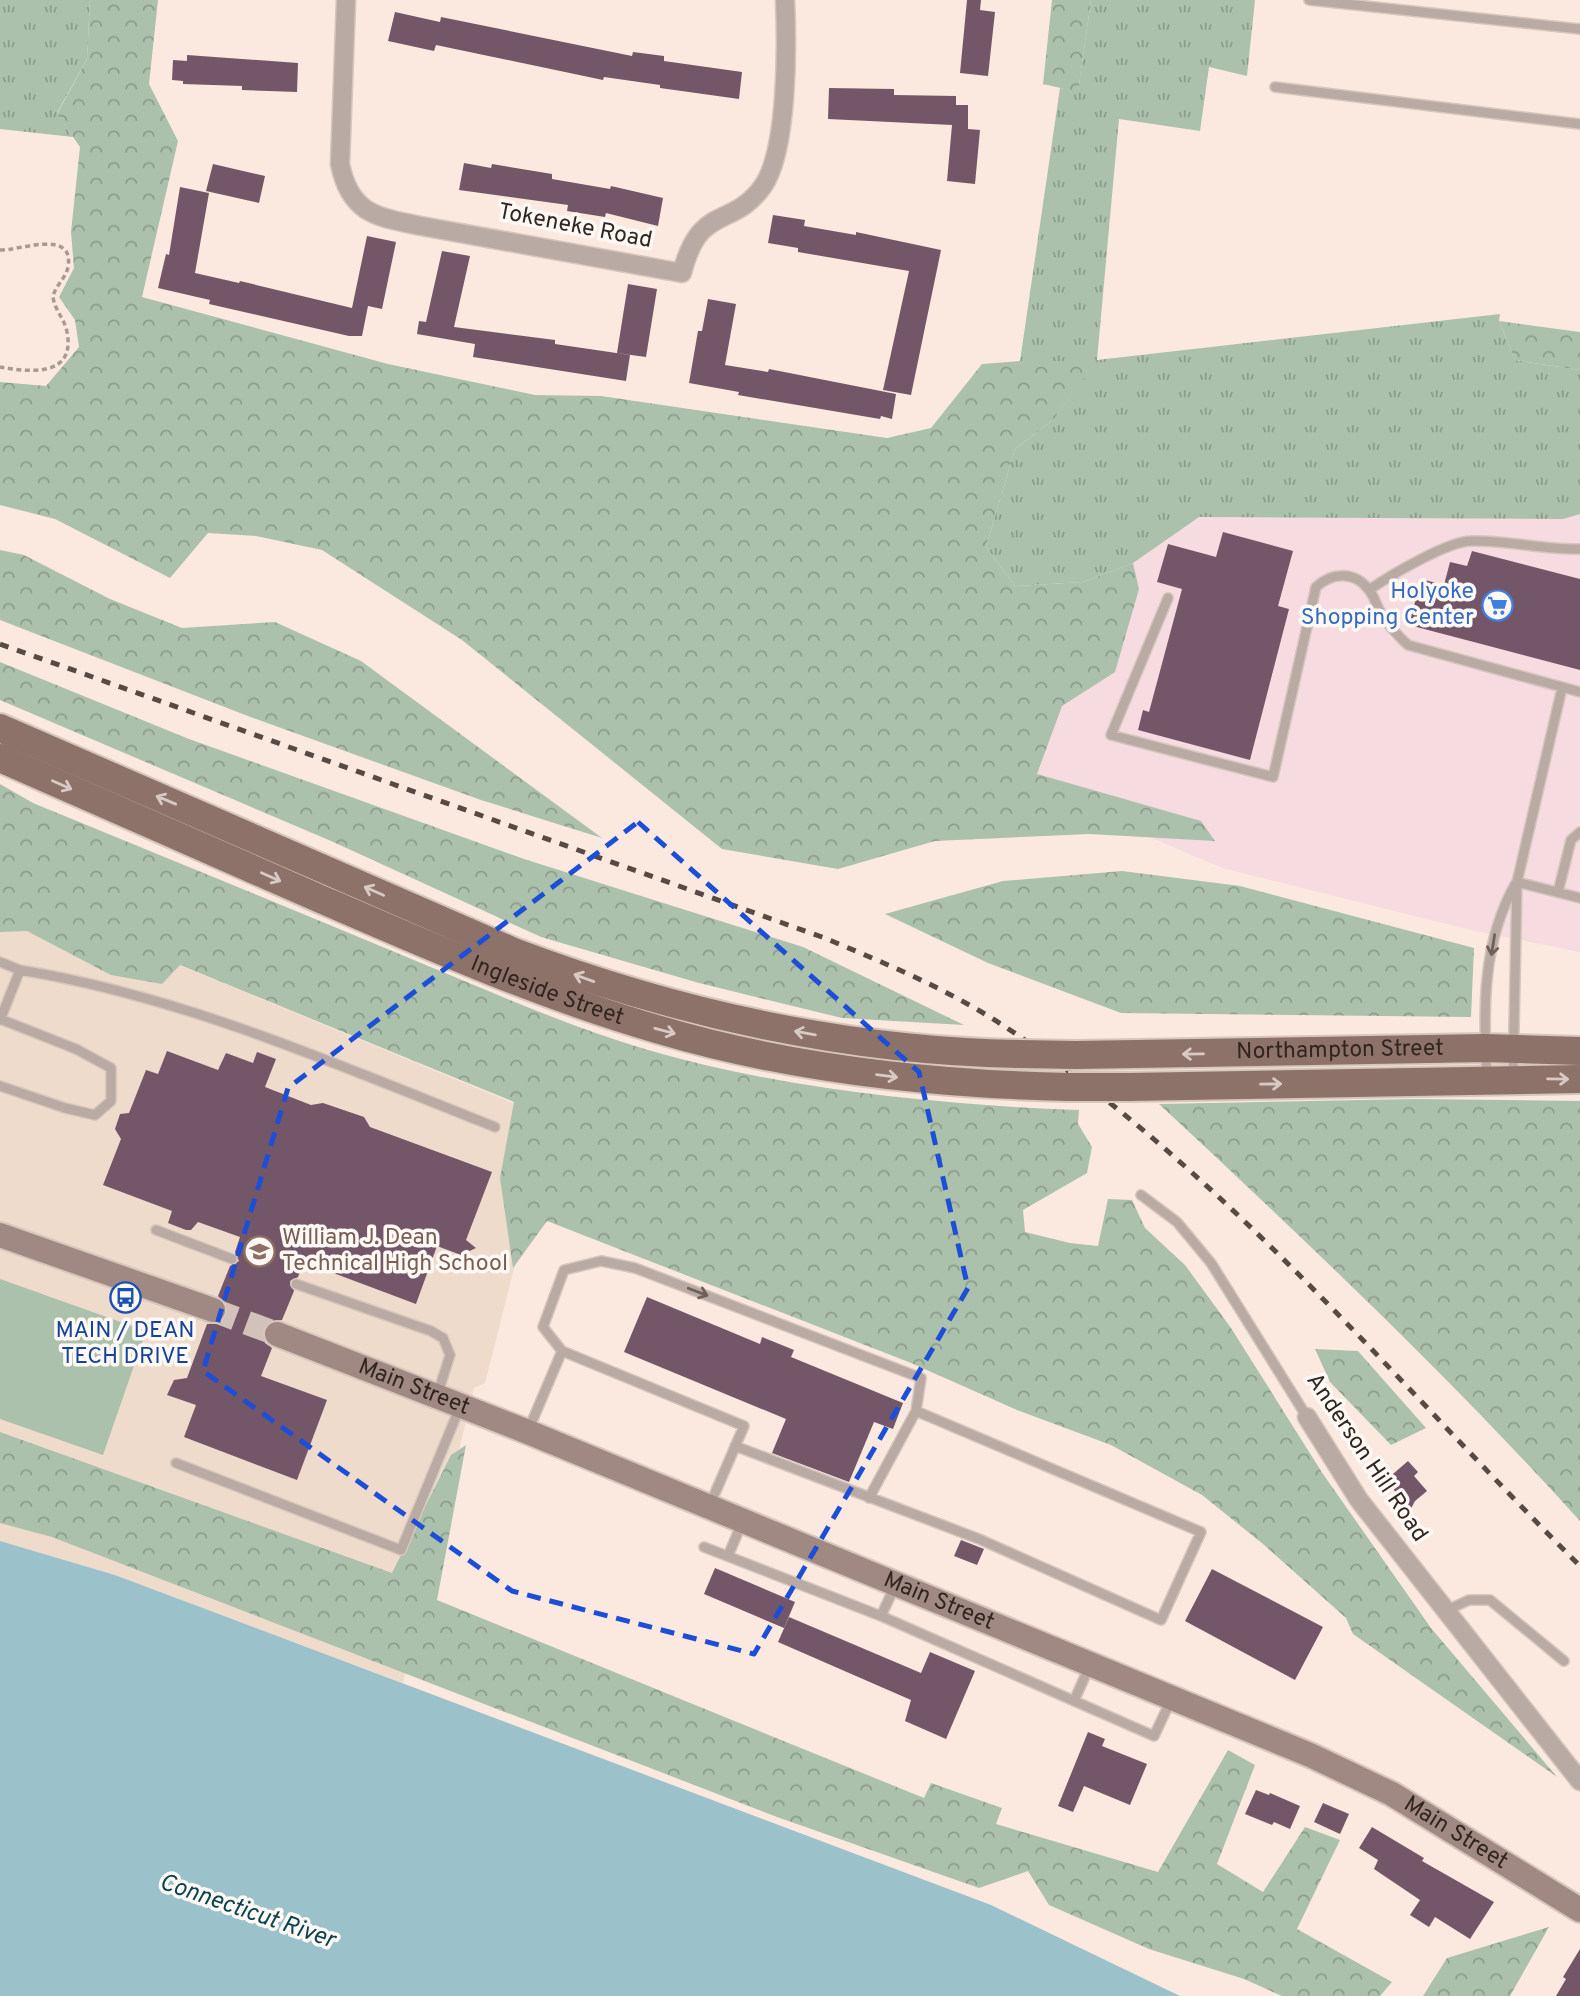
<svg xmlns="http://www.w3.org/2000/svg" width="1580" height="1996" viewBox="0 0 1580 1996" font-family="Overpass,sans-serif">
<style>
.commercial{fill:#f6dbe0}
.education{fill:#eedbcb}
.grass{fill:url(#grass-tufts)}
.forest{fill:url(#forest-crowns)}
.pitch{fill:#abc1ac}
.water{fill:#9bc2cb}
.building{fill:#735768}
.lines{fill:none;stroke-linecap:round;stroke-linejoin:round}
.secondary-tunnel{stroke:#d2c2b9;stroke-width:24;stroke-dasharray:24 12;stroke-linecap:butt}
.service-casing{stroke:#d6c6bc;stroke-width:12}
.minor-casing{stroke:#d6c6bc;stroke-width:21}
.secondary-casing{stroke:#d6c6bc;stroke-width:28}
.primary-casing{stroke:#d6c6bc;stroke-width:32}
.path{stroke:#a99991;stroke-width:3.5;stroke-dasharray:5 3.5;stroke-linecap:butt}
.service{stroke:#b9aaa4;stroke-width:9}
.minor{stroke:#b9aaa4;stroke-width:18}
.secondary{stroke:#a08982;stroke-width:24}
.primary{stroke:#8d7269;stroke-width:28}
.rail{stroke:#574a44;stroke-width:5;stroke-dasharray:9 9;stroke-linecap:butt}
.primary-bridge-casing{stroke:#d6c6bc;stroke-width:32;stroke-linecap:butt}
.primary-bridge{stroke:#8d7269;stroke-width:28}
.oneway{stroke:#d7cac4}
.oneway2{stroke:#6e615b}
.marked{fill:none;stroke:#1d4ed8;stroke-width:5;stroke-dasharray:14 9;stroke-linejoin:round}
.labels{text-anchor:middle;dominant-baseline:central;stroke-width:7;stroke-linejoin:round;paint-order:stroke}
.street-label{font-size:23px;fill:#30251f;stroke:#fff9f5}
.shop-label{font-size:23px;fill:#366cbe;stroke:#fff9f5;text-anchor:end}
.education-label{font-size:23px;fill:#785e54;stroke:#fff9f5;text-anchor:start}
.transit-label{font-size:23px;fill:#164399;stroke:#fff9f5}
.water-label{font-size:24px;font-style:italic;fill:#09444f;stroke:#fff9f5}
</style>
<defs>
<pattern id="grass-tufts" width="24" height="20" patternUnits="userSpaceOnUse" patternTransform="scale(1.75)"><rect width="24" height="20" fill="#abc1ac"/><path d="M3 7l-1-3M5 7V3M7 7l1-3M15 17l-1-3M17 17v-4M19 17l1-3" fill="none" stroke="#8c9d8b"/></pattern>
<pattern id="forest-crowns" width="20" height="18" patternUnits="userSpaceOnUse" patternTransform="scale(1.75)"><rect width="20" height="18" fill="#abc1ac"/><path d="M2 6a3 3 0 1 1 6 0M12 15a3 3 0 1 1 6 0" fill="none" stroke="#8c9d8b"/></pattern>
</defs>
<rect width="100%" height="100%" fill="#fbe9df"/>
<path class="commercial" d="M1580,514V952L1471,930L1222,868L1026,784L1127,517L1563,519Z"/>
<path class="education" d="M0,821L169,961L552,1119L485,1383L474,1388L403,1683L115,1575L0,1541Z"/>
<path class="grass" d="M0,0H90L87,59L57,113L73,137L0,129Z
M1091,0H1255L1247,76L1209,67L1200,131L1119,119L1097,360L1500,314L1499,321L1515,360L1580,370V514L1563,519L1199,517L1133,563L1083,582L1015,586L986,547L1015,449L1054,419L1096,361H1020L1060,88L1078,91Z"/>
<path class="forest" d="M90,0H158L149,84L178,141L142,297L388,364L535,395L601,396L887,438L931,428L982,364L1020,361H1097L1054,419L1015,449L986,547L1015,586L1083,582L1133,563L1139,589L1115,672L1062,706L1037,774L1201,821L1215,841L1089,834L935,841L838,869L722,849L462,640L322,550L256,536L208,533L170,578L55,519L0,505V382L46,386L79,347L75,320L59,297L74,268L71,232L80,147L57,114L87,59Z
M1052,0H1091L1078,92L1043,84Z
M1499,321L1580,332V370L1515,360Z
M0,550L24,555L110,599L182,628L275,622L361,661L602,838L481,800L253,718L0,620Z
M0,662L189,739L524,859L803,947L964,1025L842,1018L699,983L541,937L331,841L0,700Z
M0,784L33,803C162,856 292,909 421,963C496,994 570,1027 648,1050C781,1089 940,1105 1079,1110L1078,1124L1092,1147L1087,1173L1023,1210L1025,1232L1070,1243L1098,1246L1108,1199L1132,1200L1145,1228L1185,1265L1231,1328L1323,1474L1431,1628L1557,1777L1353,1634L1346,1618L1263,1544L1202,1495L1111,1445L1017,1410L911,1363L547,1221L513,1268L500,1178L514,1102L180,965L162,984L111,975L27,931L0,932Z
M1122,871L1240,886L1474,948L1471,1017L1121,1013L988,963L885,914L1003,881Z
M1415,1099L1580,1101V1521C1448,1375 1304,1239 1159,1104Z
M1315,1349L1358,1351L1426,1428L1391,1445L1330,1382Z
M0,1432L392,1573L451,1455L466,1445L437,1600L924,1798L931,1783L1002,1808L996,1824L1158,1872L1228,1750L1255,1765L1217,1864L1263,1892L1305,1827L1340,1840L1297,1929L1392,1982L1380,1996H1282L1244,1979L1149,1949L1049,1905L1028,1871L979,1888L777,1817L52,1537L0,1523Z
M1549,1927L1510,1996H1423L1447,1958Z"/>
<path class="pitch" d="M0,1279L146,1331L103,1455L0,1419Z"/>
<path class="water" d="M0,1541L115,1575L991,1905L1180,1996H0Z"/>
<path class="building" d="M967,0H981L980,10L995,12L988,76L960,73Z
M395,12L440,22L441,17L632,56L633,52L664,56V61L742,72L739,99L660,88V85L604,77L603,80L436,45L434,51L388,41Z
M187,55L298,63L297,92L242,90V86L183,84V81L172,80L173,60L187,61Z
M829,88L894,89V95L956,96V105H968V129L980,130L975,184L947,181L952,125L828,119Z
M464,163L491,168L492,164L552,174V179L610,189L611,186L663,198L658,226L606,213L605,217L567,211L568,205L459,190Z
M213,164L265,176L259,203L206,191Z
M180,187L209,193L195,273L239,283L240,281L352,308L367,236L396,242L382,309L368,306L362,336H349L209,304L210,300L158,288L166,254L169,255Z
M773,215L805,220L804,226L856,235V232L941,250L911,395L883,390L909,271L798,252V248L768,243Z
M442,251L470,256L454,327L555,340V344L630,355L626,381L473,357L475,344L417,334L419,321L426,322Z
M628,284L657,289L646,357L617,353Z
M708,299L736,304L725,365L768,372L769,369L896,394L892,419L881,416L880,419L738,395L739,392L689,383L698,331H702Z
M1223,532L1293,551L1278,606L1289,609L1250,760L1138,730L1143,710L1149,712L1182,589L1157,582L1168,544L1216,557Z
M1472,551L1580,579V670L1409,625L1421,579L1444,585L1450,562L1467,566Z
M167,1051L218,1070L226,1053L253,1063L257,1052L276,1059L265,1087L311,1105L323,1103L364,1117L370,1127L492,1172L466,1240L476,1248L461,1255L437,1246L416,1304L304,1262L298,1277L290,1281L294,1291L282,1320L268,1322L263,1329L265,1343L272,1348L261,1376L327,1400L297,1480L184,1437L196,1405L167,1395L174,1380L187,1378L207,1324H216L227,1316V1307L218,1296L230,1266L239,1261L235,1252L240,1237L198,1222L191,1230H186L168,1223L172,1211L103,1185L121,1139L115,1129L120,1114L129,1113L146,1070L158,1074Z
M647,1297L760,1344L762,1337L794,1350L791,1357L903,1403L893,1429L874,1422L849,1482L772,1453L786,1419L624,1352Z
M1408,1461L1418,1472L1414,1476L1427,1491L1415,1501L1405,1520L1401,1499L1386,1480Z
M961,1540L984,1549L977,1565L954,1556Z
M715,1568L795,1602L784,1628L704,1594Z
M1212,1569L1323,1627L1295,1680L1185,1621Z
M789,1617L921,1673L930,1652L975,1671L946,1739L905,1721L911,1700L778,1642Z
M1088,1732L1105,1739L1102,1746L1147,1764L1130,1805L1084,1786L1073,1812L1058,1806Z
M1256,1790L1269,1795L1270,1793L1300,1806L1290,1829L1274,1822L1272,1825L1245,1814Z
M1323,1803L1349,1814L1340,1834L1314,1822Z
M1372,1827L1424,1858L1422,1861L1494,1902L1470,1939L1435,1917L1429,1927L1410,1915L1420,1900L1374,1869L1378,1860L1359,1848Z
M1580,1949V1996H1556L1566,1979L1563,1977Z"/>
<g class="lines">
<path class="secondary-tunnel" d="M213,1310L277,1334"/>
<defs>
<path id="service" d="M1309,0L1580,29
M1275,87L1580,124
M1369,590C1389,576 1448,541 1471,541C1508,540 1543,550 1580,549
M1168,598L1111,735L1273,777L1316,587C1332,572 1355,571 1369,590C1375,597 1377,608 1382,615C1390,627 1398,636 1408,645L1580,692
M1517,882L1580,898
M1558,892L1571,840L1580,832
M0,962L20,970
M0,1020L20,970C186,997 340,1066 495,1127
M1487,1077C1483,1012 1482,941 1516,883
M1513,1077L1517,882L1562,688
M0,1086L65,1108L95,1115L111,1101V1068L76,1049L0,1019
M1141,1195L1177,1222L1211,1263L1307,1417
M156,1230L232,1259
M296,1284L431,1331L443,1338L450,1355L437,1396
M562,1351L543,1327L564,1270L601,1261L635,1268L921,1378L916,1411
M528,1431L562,1351L744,1426L709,1507
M735,1446L979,1539L1161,1620L1201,1532L916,1411L869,1498
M176,1463L401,1550L460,1407
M704,1547L881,1616
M728,1556L742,1523
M895,1586L881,1616L1154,1736L1171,1700
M1445,1611L1469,1600H1490L1564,1661
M1074,1701L1090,1665"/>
<path id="minor" d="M346,0L340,164C350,214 377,217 421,226L682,273C700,202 732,230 763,186C788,150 787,45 785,0
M1307,1417L1359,1500L1580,1781"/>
<g id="secondary">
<path d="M0,1235L213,1310"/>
<path id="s1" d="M277,1334L528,1432L1310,1755L1392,1794L1580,1910"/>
</g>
<g id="primary">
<path d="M0,728L514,952C676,1013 845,1051 1019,1054"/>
<path id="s2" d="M0,758C105,804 211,851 316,897C429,946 542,996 660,1030C792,1069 930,1084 1068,1087"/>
<path id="s3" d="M1076,1055L1485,1048L1580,1051"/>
<path d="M1129,1087L1580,1079"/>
</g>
</defs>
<use href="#service" class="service-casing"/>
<use href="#minor" class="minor-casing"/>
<use href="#secondary" class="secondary-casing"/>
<use href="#primary" class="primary-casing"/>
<path class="path" d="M0,250C18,251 75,228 68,267C66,278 56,285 53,296C54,310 65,319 67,332C76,378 28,372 0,367"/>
<use href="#service" class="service"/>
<use href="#minor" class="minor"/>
<use href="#secondary" class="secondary"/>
<use href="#primary" class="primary"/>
<path class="rail" d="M0,644L822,937C885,963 950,990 1007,1028C1227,1173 1395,1382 1580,1566"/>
<defs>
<path id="primary-bridge" d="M1019,1054L1076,1055
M1068,1087H1129"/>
</defs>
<use href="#primary-bridge" class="primary-bridge-casing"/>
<use href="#primary-bridge" class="primary-bridge"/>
</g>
<defs><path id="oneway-shaft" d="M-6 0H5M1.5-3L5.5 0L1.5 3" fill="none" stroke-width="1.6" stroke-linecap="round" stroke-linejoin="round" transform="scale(1.75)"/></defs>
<g class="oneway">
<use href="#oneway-shaft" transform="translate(62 785) rotate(24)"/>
<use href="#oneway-shaft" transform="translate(166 800) rotate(-157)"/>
<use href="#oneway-shaft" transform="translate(271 877) rotate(24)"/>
<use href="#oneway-shaft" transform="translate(374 891) rotate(-156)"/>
<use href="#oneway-shaft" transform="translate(584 978) rotate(-160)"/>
<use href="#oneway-shaft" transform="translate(665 1031) rotate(15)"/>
<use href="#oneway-shaft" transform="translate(805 1033) rotate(-170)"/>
<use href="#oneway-shaft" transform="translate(1193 1054) rotate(179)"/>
<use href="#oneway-shaft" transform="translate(887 1076) rotate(7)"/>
<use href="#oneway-shaft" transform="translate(1558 1079) rotate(1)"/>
<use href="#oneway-shaft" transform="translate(1271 1084) rotate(-1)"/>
</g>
<g class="oneway2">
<use href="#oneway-shaft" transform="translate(1493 945) rotate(99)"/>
<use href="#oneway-shaft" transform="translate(698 1292) rotate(21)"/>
</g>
<path class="marked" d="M638,822L919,1072L968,1288L754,1654L512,1591L203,1371L288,1088Z"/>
<defs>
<symbol id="supermarket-ring" viewBox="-11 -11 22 22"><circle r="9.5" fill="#fff9f5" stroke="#3f7fe0" stroke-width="1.5"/><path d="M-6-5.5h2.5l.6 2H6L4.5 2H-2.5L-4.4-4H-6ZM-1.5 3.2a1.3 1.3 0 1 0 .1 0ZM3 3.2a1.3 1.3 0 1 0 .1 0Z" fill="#3f7fe0"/></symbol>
<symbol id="school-ring" viewBox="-11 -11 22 22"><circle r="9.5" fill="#fff9f5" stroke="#8d6e63" stroke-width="1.5"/><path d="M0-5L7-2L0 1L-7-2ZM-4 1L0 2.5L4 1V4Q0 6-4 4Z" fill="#8d6e63"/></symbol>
<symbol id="bus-ring" viewBox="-11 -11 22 22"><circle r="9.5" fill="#fff9f5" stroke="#1a4fb4" stroke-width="1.5"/><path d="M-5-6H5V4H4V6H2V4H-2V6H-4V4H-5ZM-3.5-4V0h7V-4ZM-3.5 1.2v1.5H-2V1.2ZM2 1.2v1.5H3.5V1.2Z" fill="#1a4fb4"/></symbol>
</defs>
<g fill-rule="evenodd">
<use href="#supermarket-ring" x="1480" y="588" width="35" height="35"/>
<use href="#school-ring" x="242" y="1234" width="35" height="35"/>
<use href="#bus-ring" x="108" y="1280" width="35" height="35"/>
</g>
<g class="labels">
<g class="street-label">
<text transform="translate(575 227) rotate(11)">Tokeneke Road</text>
<text stroke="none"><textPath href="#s2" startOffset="595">Ingleside Street</textPath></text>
<text stroke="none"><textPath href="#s3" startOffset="264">Northampton Street</textPath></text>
<text stroke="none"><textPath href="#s1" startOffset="147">Main Street</textPath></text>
<text transform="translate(1366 1458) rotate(56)">Anderson Hill Road</text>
<text stroke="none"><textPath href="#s1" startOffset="714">Main Street</textPath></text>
<text stroke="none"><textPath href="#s1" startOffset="1281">Main Street</textPath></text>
</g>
<g class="shop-label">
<text x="1474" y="592">Holyoke<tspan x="1474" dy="26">Shopping Center</tspan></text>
</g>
<g class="education-label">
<text x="282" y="1238">William J. Dean<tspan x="282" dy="26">Technical High School</tspan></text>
</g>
<g class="transit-label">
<text x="125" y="1331">MAIN / DEAN<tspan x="125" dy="26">TECH DRIVE</tspan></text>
</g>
<g class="water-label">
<text transform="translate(247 1912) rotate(19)">Connecticut River</text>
</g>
</g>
</svg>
